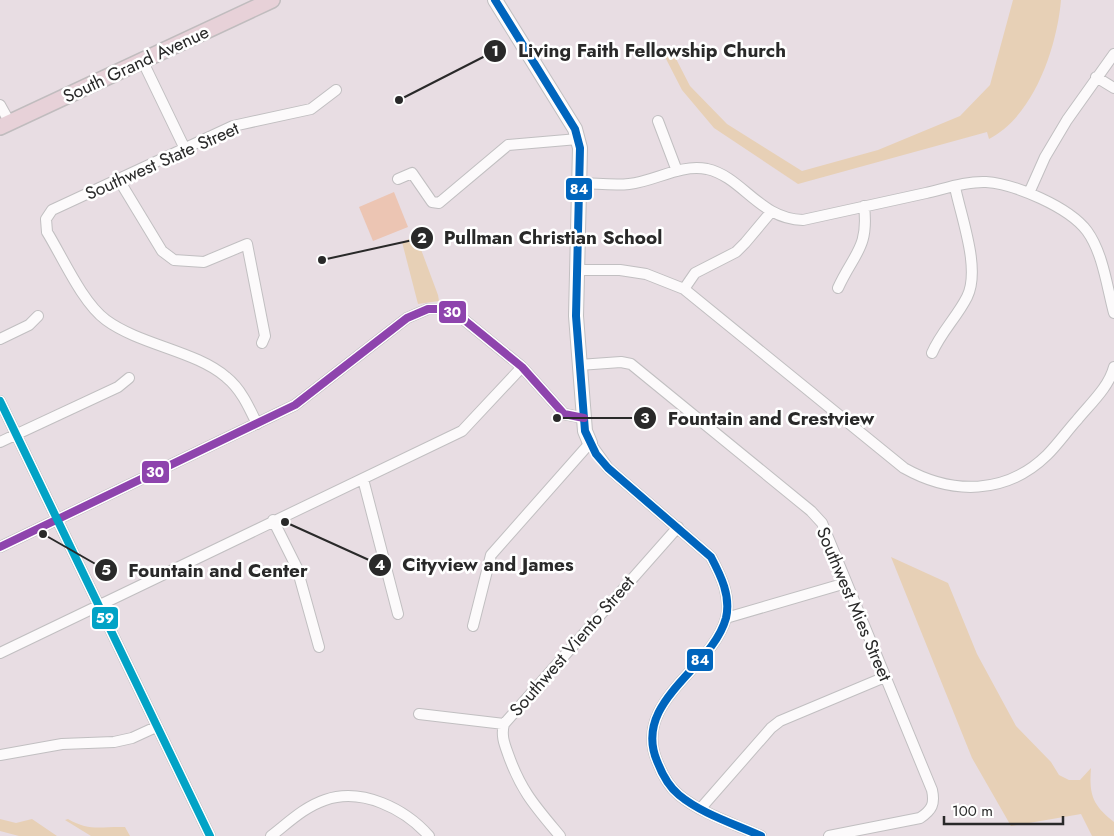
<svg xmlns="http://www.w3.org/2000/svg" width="1114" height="836" viewBox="0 0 1114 836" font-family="Jost,sans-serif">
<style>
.green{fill:#e7d0b6}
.pitch{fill:#ecc5b3}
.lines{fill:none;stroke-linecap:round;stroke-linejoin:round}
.street-casing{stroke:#c1bfc1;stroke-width:12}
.secondary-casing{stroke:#c1bfc1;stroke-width:16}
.primary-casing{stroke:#c0bcbe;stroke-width:18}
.street{stroke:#fcfafb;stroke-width:10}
.secondary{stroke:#fcfafb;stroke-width:14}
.primary{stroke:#e7d1d8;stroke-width:15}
.bus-1-casing{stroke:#fff;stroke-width:11}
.bus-2-casing{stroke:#fff;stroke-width:11}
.bus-3-casing{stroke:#fff;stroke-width:11}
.bus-1{stroke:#0065bd;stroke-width:8}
.bus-2{stroke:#8e44ad;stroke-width:8}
.bus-3{stroke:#02a3c6;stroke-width:8}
.labels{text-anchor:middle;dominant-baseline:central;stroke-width:5;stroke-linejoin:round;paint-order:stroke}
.street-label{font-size:18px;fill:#292929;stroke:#fff}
.leader{fill:none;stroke:#292929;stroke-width:2}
.callout-dot{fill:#292929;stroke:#fff;stroke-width:2}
.mark-label{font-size:15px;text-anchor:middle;font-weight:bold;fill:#fff}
.callout-label{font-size:19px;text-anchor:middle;font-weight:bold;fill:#292929;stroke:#fff;stroke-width:5;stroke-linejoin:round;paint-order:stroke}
.line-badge{stroke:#fff;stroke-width:2}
.badge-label{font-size:14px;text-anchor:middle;font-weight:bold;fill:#fff}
</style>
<rect width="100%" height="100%" fill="#e8dde3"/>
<path class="green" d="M1013,0H1061C1057,47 1034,116 989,139L987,132L798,184L714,128L682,90L664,55L672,51L690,86L727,124L802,171L878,150L960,116L990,85Z
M416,236L438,295L439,301L418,304L402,242Z
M891,557L948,583L977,654L1016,726L1051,762L1059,775L1069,780H1080L1091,768C1089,794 1092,805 1114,822V836H1092L1081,814L1011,826L972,758Z
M0,819L16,823L32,819L57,836H19L0,831Z
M68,819C90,832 102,826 125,827L130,836H91L65,820Z"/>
<path class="pitch" d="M394,192L408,227L373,241L359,207Z"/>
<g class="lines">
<defs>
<path id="street" d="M143,62L185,149
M1096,77L1114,88
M0,105L10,123
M658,121L677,171
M398,179L412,173L432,202L439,203L508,145L578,139
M119,180L162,251L174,260L204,262L247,244L265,336L262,343
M579,183C595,183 613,186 629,184C656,181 679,164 707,169C743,177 759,219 803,220C844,211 885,202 926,193C944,189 966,181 986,182C1015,184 1069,207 1087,231C1103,253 1107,287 1114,313
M1029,193L1045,157L1067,120L1114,54
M576,270H620L646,274L684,289L904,468C952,495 1006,495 1047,455C1058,444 1067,431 1077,420C1090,404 1109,387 1114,367
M838,288C854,253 869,248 864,206
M684,289L695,273L736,252L745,243L771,212
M0,339L29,325L38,316
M932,353C941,332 957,317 967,297C981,269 961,217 955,187
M579,365L621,362L631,364L811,511L822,523L932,790C935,804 932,810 920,818L829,836
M0,401L210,836
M257,424C249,407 241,389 226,377C196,351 140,345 106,320C82,302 63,258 47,232L46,219L52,210L233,126L311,109L336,90
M0,442L118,387L129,378
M363,479L398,614
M273,520L297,568L319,647
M0,547L295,405L407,318L428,309H446L457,314L522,367L564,414L584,418
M726,618L846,583
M473,626L491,555L590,443L608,468L711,557C721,576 731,596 726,618C712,669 632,701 657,761C662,774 668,786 679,795C702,814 735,824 761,836
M0,653L462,431L522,367
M419,714L504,724
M0,755L62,744L114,742L132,738L156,727
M701,808L771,728L780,721L885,677
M271,836C288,823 304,807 325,800C362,787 405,809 429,836
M560,836C535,806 521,791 508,754C504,743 501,735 504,724L678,527"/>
<path id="secondary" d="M495,0L575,129L580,148L576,316L585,431L590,443"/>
<path id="primary" d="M0,127L272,0"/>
</defs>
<use href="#street" class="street-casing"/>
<use href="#secondary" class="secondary-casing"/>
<use href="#primary" class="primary-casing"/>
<use href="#street" class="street"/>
<use href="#secondary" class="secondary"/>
<use href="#primary" class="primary"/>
<defs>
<path id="bus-1" d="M495,0L575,129L580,148L576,316L585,431L596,454L608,468L711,557C721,576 731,596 726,618C712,669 632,701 657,761C662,774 668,786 679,795C702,814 735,824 761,836"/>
<path id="bus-2" d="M0,547L295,405L407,318L428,309H446L457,314L522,367L564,414L584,418"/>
<path id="bus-3" d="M0,401L210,836"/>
</defs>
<use href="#bus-1" class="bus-1-casing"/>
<use href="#bus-2" class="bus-2-casing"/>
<use href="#bus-3" class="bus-3-casing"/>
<use href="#bus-1" class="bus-1"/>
<use href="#bus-2" class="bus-2"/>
<use href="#bus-3" class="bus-3"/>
</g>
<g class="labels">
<g class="street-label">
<text transform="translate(136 64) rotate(-25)">South Grand Avenue</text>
<text transform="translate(162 161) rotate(-24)">Southwest State Street</text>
<text transform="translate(854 604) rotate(67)">Southwest Mies Street</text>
<text transform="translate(572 646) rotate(-49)">Southwest Viento Street</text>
</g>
</g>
<path class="leader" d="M399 100L495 51M322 260L422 238M557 418L645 418M285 522L380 565M43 534L106 570"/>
<g class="callout-dot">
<circle cx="399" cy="100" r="5"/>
<circle cx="322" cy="260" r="5"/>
<circle cx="557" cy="418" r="5"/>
<circle cx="285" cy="522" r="5"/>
<circle cx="43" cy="534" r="5"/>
<circle cx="495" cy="51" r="12"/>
<circle cx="422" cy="238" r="12"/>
<circle cx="645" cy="418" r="12"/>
<circle cx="380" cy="565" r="12"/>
<circle cx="106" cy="570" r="12"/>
</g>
<g class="mark-label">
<text x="495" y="56">1</text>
<text x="422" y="243">2</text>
<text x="645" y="423">3</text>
<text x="380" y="570">4</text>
<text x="106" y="575">5</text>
</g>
<g class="callout-label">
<text x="652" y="57">Living Faith Fellowship Church</text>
<text x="553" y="244">Pullman Christian School</text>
<text x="771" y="425">Fountain and Crestview</text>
<text x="488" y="571">Cityview and James</text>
<text x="218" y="577">Fountain and Center</text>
</g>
<g class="line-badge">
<rect x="565" y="177" width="28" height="24" rx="5" fill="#0065bd"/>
<rect x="438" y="300" width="29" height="24" rx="5" fill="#8e44ad"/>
<rect x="141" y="460" width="29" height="24" rx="5" fill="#8e44ad"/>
<rect x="91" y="606" width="28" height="24" rx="5" fill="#02a3c6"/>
<rect x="686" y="648" width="28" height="24" rx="5" fill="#0065bd"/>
</g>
<g class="badge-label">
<text x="579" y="194">84</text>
<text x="452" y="317">30</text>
<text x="155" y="477">30</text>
<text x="105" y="623">59</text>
<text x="700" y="665">84</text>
</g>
<path d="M944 816v8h119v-8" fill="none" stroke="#292929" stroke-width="2.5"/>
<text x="952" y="816" font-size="15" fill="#292929" stroke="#ffffff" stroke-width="4" paint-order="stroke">100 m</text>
</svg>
